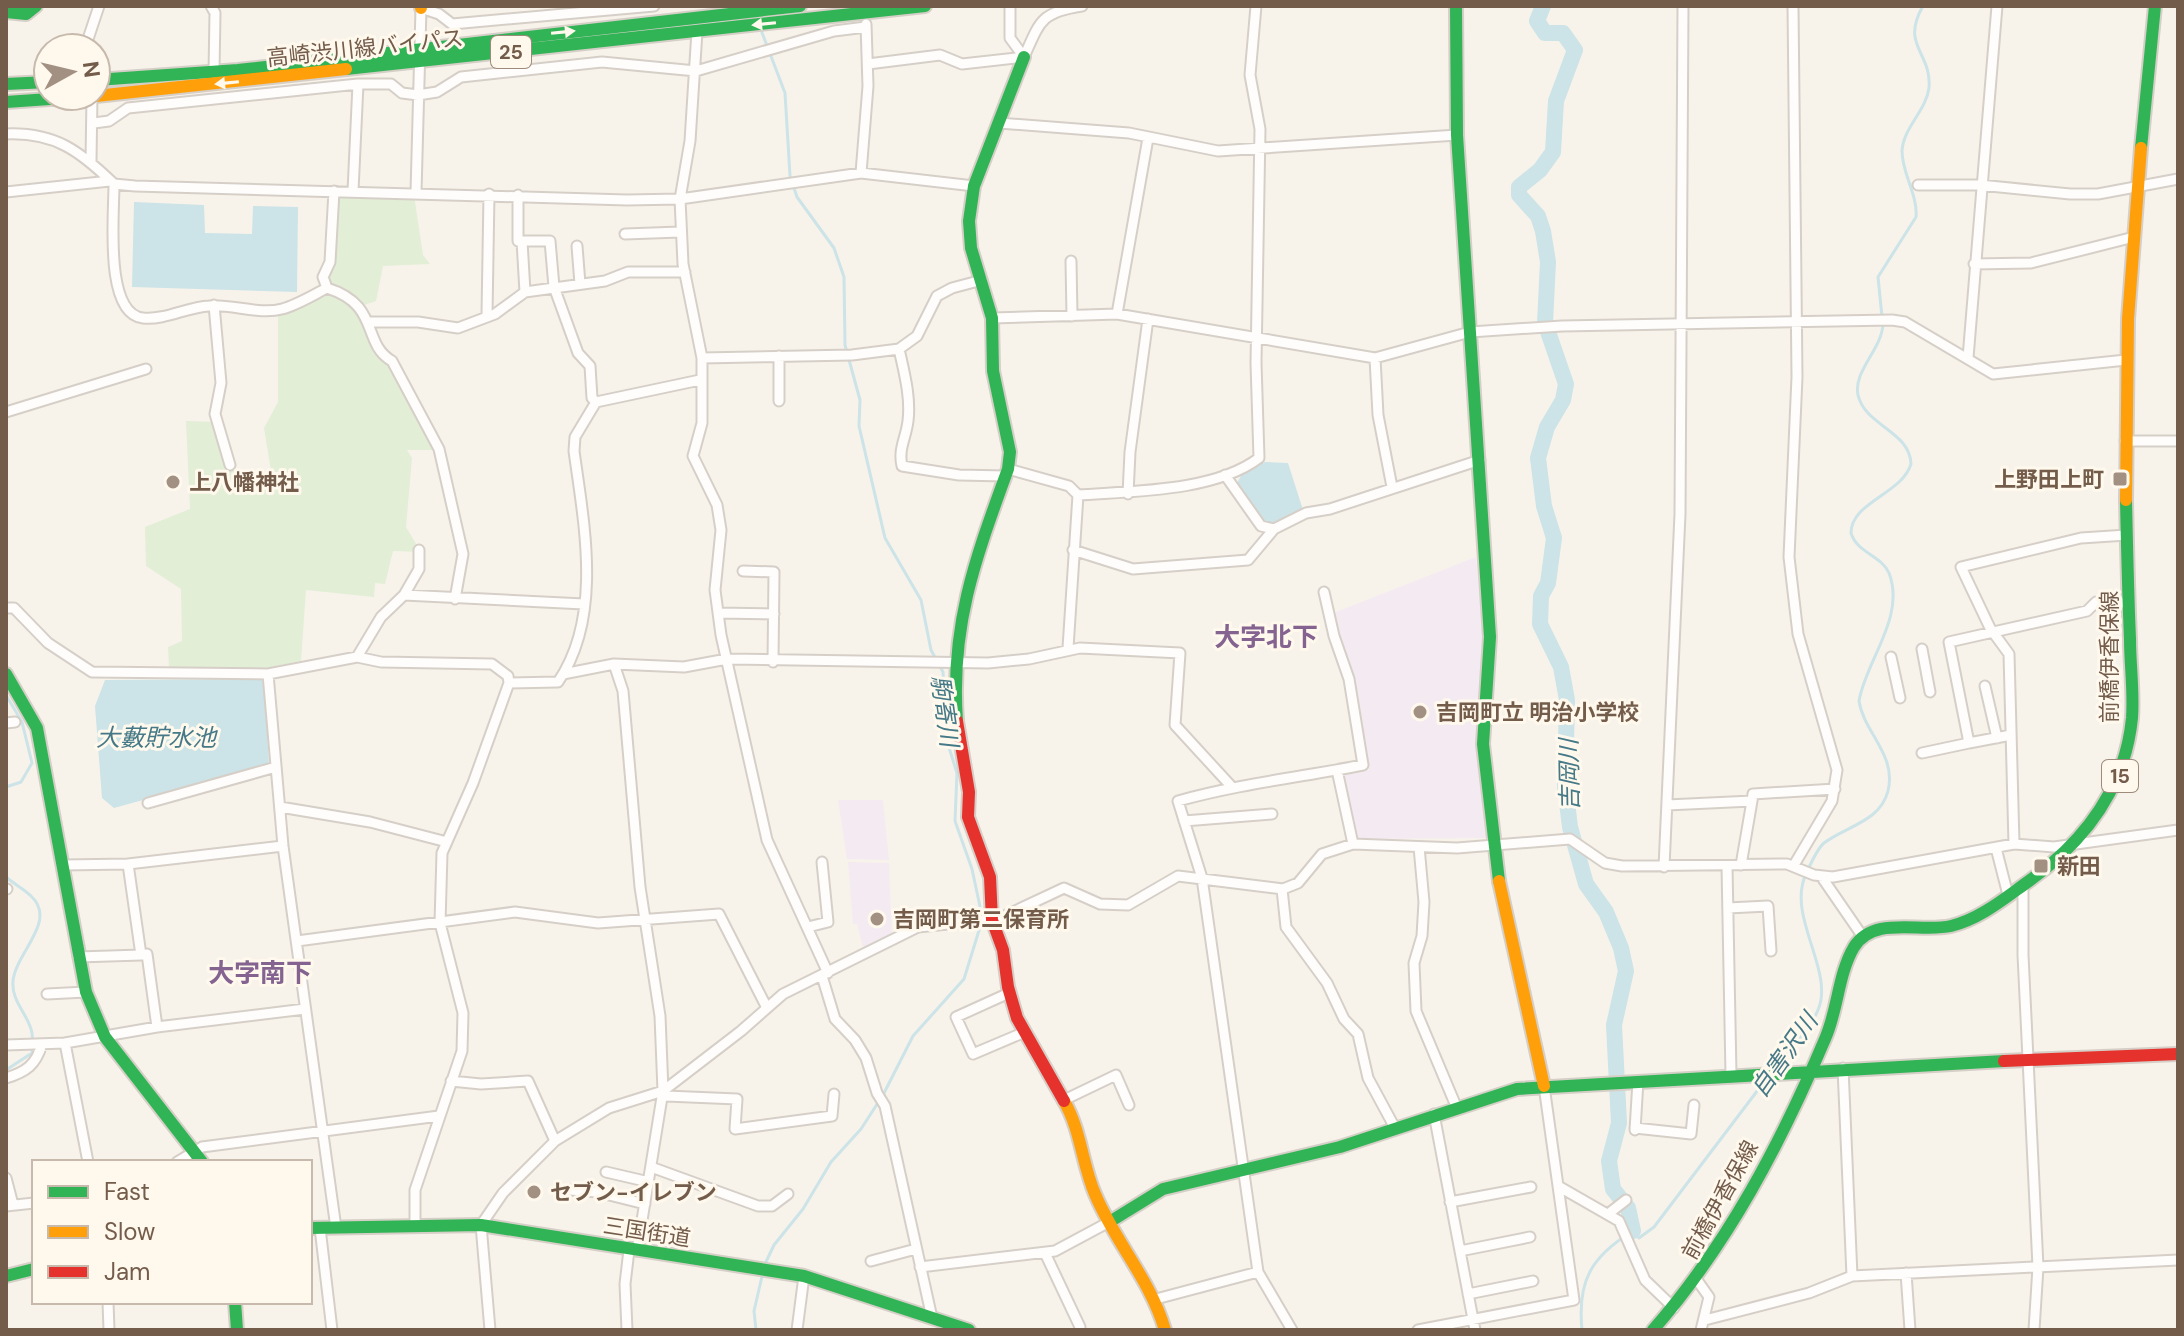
<svg xmlns="http://www.w3.org/2000/svg" width="2184" height="1336" viewBox="0 0 2184 1336" font-family="'DM Sans','Noto Sans JP',sans-serif">
<style>
.education{fill:#f4eaf2}
.green{fill:#e2eed6}
.water{fill:#cce3e7}
.lines{fill:none;stroke-linecap:round;stroke-linejoin:round}
.stream{stroke:#cce3e7;stroke-width:3}
.river{stroke:#cce3e7;stroke-width:16}
.street-casing{stroke:#d6cfc8;stroke-width:13}
.fast-casing{stroke:#d6cfc7;stroke-width:16}
.slow-casing{stroke:#d6cfc7;stroke-width:16}
.jam-casing{stroke:#d6cfc7;stroke-width:16}
.street{stroke:#fefdfc;stroke-width:9}
.fast{stroke:#30b455;stroke-width:12}
.slow{stroke:#ff9f0a;stroke-width:12}
.jam{stroke:#e5322d;stroke-width:12}
.oneway{fill:#fff8ec}
.poi-dot{fill:#a29183;stroke:#fff8ec;stroke-width:3}
.labels{text-anchor:middle;dominant-baseline:central;stroke-width:6;stroke-linejoin:round;paint-order:stroke}
.shield{fill:#fff8ec;stroke:#9e8b7b;stroke-width:2}
.shield-label{font-size:20px;font-weight:bold;fill:#745c4b}
.street-label{font-size:22px;fill:#745c4b;stroke:#fff8ec}
.poi-label{font-size:22px;font-weight:bold;fill:#745c4b;stroke:#fff8ec;text-anchor:start}
.water-label{font-size:24px;font-style:italic;fill:#457987;stroke:#fff8ec}
.quarter-label{font-size:26px;font-weight:bold;fill:#846391;stroke:#fff8ec}
</style>
<rect width="100%" height="100%" fill="#f7f3eb"/>
<path class="education" d="M1476,557L1484,649L1478,751L1489,838L1356,839L1343,774L1369,770L1354,674L1331,614Z
M838,800H883L889,860L847,859Z
M848,862L889,863L892,938L864,951L857,924H853Z"/>
<path class="green" d="M336,193L414,195L423,255L430,264L383,266L376,301L358,307L435,450H407L412,458L406,527L421,552L393,551L385,584L375,583L374,597L306,590L301,661L266,668L169,667L168,647L182,641L181,589L146,566L145,527L190,509L186,421L218,422L234,467L254,480L272,477L264,428L278,402V314L328,290L325,277Z"/>
<path class="water" d="M134,202L204,205L205,233L252,234L253,206L298,207L297,292L132,287Z
M1265,462L1288,463L1303,510L1271,527L1262,523L1236,485L1243,472Z
M264,679L269,765L114,808L102,798L95,706L105,680Z"/>
<g class="lines">
<path class="stream" d="M761,30L785,93L790,176L797,197L834,248L844,277L845,345L860,400L859,426L885,538L921,600L931,650L943,672L946,738L957,773L955,821L972,869L982,916
M1882,317L1878,277L1916,217C1918,195 1902,174 1902,151C1903,128 1926,111 1929,88C1932,52 1900,46 1923,6
M6,695L22,722L32,763L21,782L6,787
M6,877C14,884 24,889 31,896C58,921 16,952 13,981C11,1002 29,1015 32,1033C33,1039 32,1047 32,1053L6,1070
M1774,1069C1788,1050 1809,1032 1818,1010C1835,971 1786,916 1806,874C1810,865 1817,849 1824,843C1846,826 1880,822 1888,791C1897,755 1864,733 1859,701C1866,660 1906,617 1889,573C1881,555 1857,553 1851,533C1851,502 1902,494 1911,464C1910,431 1865,426 1858,395C1853,371 1882,349 1883,324
M765,1264L774,1245L803,1209L831,1162L861,1129L883,1095L913,1036L964,979L981,924
M756,1330L754,1311L763,1272
M1582,1330C1577,1280 1592,1256 1633,1231L1639,1238L1654,1227L1767,1078"/>
<path class="river" d="M1543,6L1537,21L1545,33H1563L1575,50L1556,101L1553,152L1540,170L1519,187V195L1538,216L1543,231L1548,262L1545,323L1566,384L1563,400L1547,427L1538,458L1544,506L1554,538L1548,583L1541,596L1540,624L1561,667L1567,700L1565,786L1570,827L1586,884L1606,912L1621,948L1626,971L1614,1025L1619,1123L1609,1161L1613,1189L1628,1208L1633,1231"/>
<defs>
<path id="street" d="M211,6L215,13L214,72
M1010,6V38L1024,57
M1793,6L1797,377L1789,557L1798,634L1837,770L1832,801L1794,865
M697,31L690,141L680,199L683,264L702,358V423L693,456L717,505L721,530L715,590L721,635L767,840L828,973
M85,48L99,6
M1024,57C1040,21 1041,12 1082,6
M868,64L940,55L962,64L1024,57
M94,123L109,121L128,108L358,84H391L402,93L418,95L437,92L461,77L602,62L696,71L834,31L866,27
M999,123L1129,133L1218,151L1457,135
M6,134C55,132 80,151 114,184L135,186L627,200L680,199L861,173L974,186
M91,161L92,96
M861,173L868,86L866,24
M114,184C114,215 104,314 143,318C166,320 187,307 209,306C232,304 260,315 282,309C297,305 313,295 327,288C381,305 361,343 392,361L439,449L463,554L455,599
M1918,185H1980L2070,194H2098L2178,179
M353,191L358,84
M6,192L110,181
M416,192L421,8L439,14L452,24L654,6
M625,234L680,232
M522,241L525,292
M577,246L580,284
M1071,261L1072,316
M1974,264L2031,263L2134,237
M327,288L323,277L330,262L334,191
M214,305L221,383L215,414L230,465
M1117,314L1148,138
M487,315L489,194
M992,318L1117,314L1375,358L1470,332L1562,326L1892,320L1905,322L1993,374L2126,360
M369,322H418L458,328L495,314L525,292L605,281L628,272H685
M899,349C904,372 911,397 908,421C906,438 898,449 902,466L959,475L1005,476
M702,358L852,355L899,349L917,336L937,296L952,288L982,280
M1375,358L1378,415L1392,487
M1968,358L1997,6
M779,401V356
M596,402L700,380
M6,412L146,369
M2125,441H2178
M1008,469L1069,486L1078,495
M1225,475L1261,526L1274,529
M1128,494L1130,452L1148,319
M1073,550L1133,569L1248,560L1274,529L1306,513L1330,509L1480,460
M743,571L774,572L773,662
M404,595L419,569V550
M6,608H14L48,643L92,672L268,674L357,657L381,662L492,664L508,676L509,683L473,783L442,853L440,923L463,1013L462,1051L415,1190V1225
M718,613L774,614
M1068,648L1078,495C1132,491 1214,492 1259,458L1256,363L1260,129L1250,75L1256,6
M1922,649L1930,692
M357,657L381,617L404,595L584,604
M1891,657L1900,698
M614,664L623,691L640,887L660,1016L663,1091L637,1251
M268,674L283,846L336,1228
M563,674L614,664L684,667L727,659L988,663L1029,659L1080,648L1180,653L1175,725L1231,786
M509,683L558,682C603,617 584,524 574,451L575,437L596,402L592,398L590,366L578,353L554,287L550,241H518V195
M1985,686L1997,738
M6,723L15,722
M2011,735L1969,743L1949,642L2087,611L2096,602L2129,603
M1922,753L1969,743
M1337,770L1353,844
M1752,801L1753,794L1835,789
M148,803L276,767
M1667,805L1752,801L1741,865
M280,807L370,822L447,842
M1184,821L1272,814
M2014,844L2009,654L1990,628L1961,567L2081,538L2127,535
M1419,847L1424,902L1422,936L1414,963L1416,1011L1456,1106
M1996,848L2008,895
M63,865L128,864L283,846
M1727,866L1731,1075
M1664,867L1680,514L1683,6
M1821,876L1863,937
M2023,885V955L2038,1267L2034,1330
M6,889H7
M1282,889L1286,927L1327,983L1344,1019L1358,1034L1368,1078L1395,1128
M1728,908L1768,906L1771,951
M808,927L828,922L822,862
M297,941L515,912L598,923L719,914L767,1008
M141,955L147,954L157,1027
M78,957L141,955L128,864
M822,976L835,1019L855,1040L866,1058L877,1093L885,1106L932,1318
M1009,993L956,1017L973,1054L1025,1032
M47,994L86,992
M65,1043L88,1162
M6,1045L65,1043L157,1027L305,1009
M1843,1068L1852,1276
M6,1078C26,1072 36,1065 42,1044
M451,1081L481,1084L528,1081L555,1141
M663,1091L666,1096L737,1099L735,1129L832,1116L834,1094
M1064,1100L1116,1075L1129,1105
M1434,1114L1475,1330
M1635,1128L1691,1134L1694,1105
M1635,1130L1638,1081
M177,1162L202,1147L439,1116
M651,1167L758,1206H772L788,1194
M606,1172L649,1182
M6,1178L13,1205
M1558,1186L1619,1221L1645,1280L1674,1308
M570,1190L597,1192L645,1204
M1450,1202L1531,1187
M6,1206L34,1203
M1608,1214L1626,1200
M320,1228L332,1330
M1460,1251L1530,1237
M1045,1253L1080,1327
M871,1261L916,1249
M920,1267L1055,1251L1111,1221
M1906,1273L1910,1330
M1697,1280L1709,1297L1701,1330
M1468,1294L1533,1281
M1156,1299L1258,1272
M108,1302L109,1330
M1705,1320L1809,1293L1852,1276L2178,1260
M490,1330L481,1225L503,1193L555,1141L609,1108L663,1091L741,1031L783,994L918,927L998,919L1064,888L1100,904L1128,905L1178,876L1283,889L1298,883L1322,854L1353,844L1457,848L1570,839L1605,863L1622,866L1787,864L1814,875L1833,877L2014,844L2054,847L2178,830
M627,1330L625,1284L629,1250
M797,1330L804,1276
M1292,1330L1258,1272L1202,878L1178,801C1239,784 1301,777 1363,765L1349,679L1334,636L1324,592
M1418,1330L1574,1300L1544,1086"/>
<path id="fast" d="M1456,6L1457,135L1490,637L1483,744L1499,881
M6,12L26,14L36,6
M346,69L925,6
M96,80L238,70L800,6
M6,84L48,82
M6,102L93,96
M2141,148L2155,6
M6,674L37,728L86,992L105,1037L202,1162
M957,721C950,625 976,557 1008,469L1010,452L993,371L992,318L971,248L969,221L974,186L1024,57
M1111,1221L1163,1189L1340,1147L1517,1089L2004,1061
M310,1228L481,1225L804,1276L969,1330
M6,1276L34,1269
M235,1302L237,1330
M1653,1330C1728,1244 1781,1143 1825,1039C1838,1010 1838,974 1854,947C1874,915 1920,933 1951,926C1980,919 2005,898 2029,881C2085,841 2125,788 2132,718C2134,692 2130,665 2130,639C2128,593 2127,546 2126,500"/>
<path id="slow" d="M421,6V8
M96,96L346,69
M2126,500L2128,319L2141,148
M1499,881L1544,1086
M1064,1101C1081,1130 1082,1164 1095,1194C1115,1242 1150,1279 1165,1330"/>
<path id="jam" d="M957,721L969,792L968,817L990,877L992,920L1003,950L1008,987L1017,1018L1064,1101
M2004,1061L2178,1054"/>
</defs>
<use href="#street" class="street-casing"/>
<use href="#fast" class="fast-casing"/>
<use href="#slow" class="slow-casing"/>
<use href="#jam" class="jam-casing"/>
<use href="#street" class="street"/>
<use href="#fast" class="fast"/>
<use href="#slow" class="slow"/>
<use href="#jam" class="jam"/>
</g>
<defs><path id="oneway-solid" d="M-6-.8H1V-3.2L6.5 0L1 3.2V.8H-6Z" transform="scale(2)"/></defs>
<g class="oneway">
<use href="#oneway-solid" transform="translate(764 24) rotate(174)"/>
<use href="#oneway-solid" transform="translate(563 32) rotate(-6)"/>
<use href="#oneway-solid" transform="translate(227 83) rotate(174)"/>
</g>
<g class="poi-dot">
<rect x="2112" y="471" width="16" height="16" rx="4"/>
<circle cx="173" cy="482" r="8"/>
<circle cx="1420" cy="712" r="8"/>
<rect x="2033" y="858" width="16" height="16" rx="4"/>
<circle cx="877" cy="919" r="8"/>
<circle cx="534" cy="1192" r="8"/>
</g>
<g class="labels">
<g class="shield">
<rect x="491" y="36" width="40" height="32" rx="6"/>
<rect x="2102" y="760" width="36" height="32" rx="6"/>
</g>
<g class="shield-label">
<text x="511" y="52">25</text>
<text x="2120" y="776">15</text>
</g>
<g class="street-label">
<text transform="translate(365 48) rotate(-6)">高崎渋川線バイパス</text>
<text transform="translate(2109 657) rotate(-90)">前橋伊香保線</text>
<text transform="translate(1720 1200) rotate(-61)">前橋伊香保線</text>
<text transform="translate(647 1232) rotate(9)">三国街道</text>
</g>
<g class="poi-label">
<text x="2104" y="479" text-anchor="end">上野田上町</text>
<text x="189" y="482">上八幡神社</text>
<text x="1436" y="712">吉岡町立 明治小学校</text>
<text x="2057" y="866">新田</text>
<text x="893" y="919">吉岡町第二保育所</text>
<text x="550" y="1192">セブン-イレブン</text>
</g>
<g class="water-label">
<text transform="translate(945 711) rotate(82)">駒寄川</text>
<text x="156" y="737">大藪貯水池</text>
<text transform="translate(1569 775) rotate(-91)">吉岡川</text>
<text transform="translate(1784 1055) rotate(-55)">自害沢川</text>
</g>
<g class="quarter-label">
<text x="1266" y="637">大字北下</text>
<text x="260" y="973">大字南下</text>
</g>
</g>
<rect width="2184" height="1336" fill="none" stroke="#745c4b" stroke-width="16"/>
<rect x="32" y="1160" width="280" height="144" fill="#fff8ec" stroke="#c7baac" stroke-width="2"/>
<rect x="48" y="1186" width="40" height="12" fill="#30b455" stroke="#c7baac" stroke-width="2"/>
<text x="104" y="1200" font-size="24" fill="#745c4b">Fast</text>
<rect x="48" y="1226" width="40" height="12" fill="#ff9f0a" stroke="#c7baac" stroke-width="2"/>
<text x="104" y="1240" font-size="24" fill="#745c4b">Slow</text>
<rect x="48" y="1266" width="40" height="12" fill="#e5322d" stroke="#c7baac" stroke-width="2"/>
<text x="104" y="1280" font-size="24" fill="#745c4b">Jam</text>
<g transform="translate(72 72) rotate(82)"><circle r="38" fill="#fff8ec" stroke="#c7baac" stroke-width="2"/>
<path d="M0-6L14 30L0 20L-14 30Z" fill="#a29183"/>
<text y="-12" font-size="22" font-weight="bold" text-anchor="middle" fill="#745c4b">N</text>
</g>
</svg>
